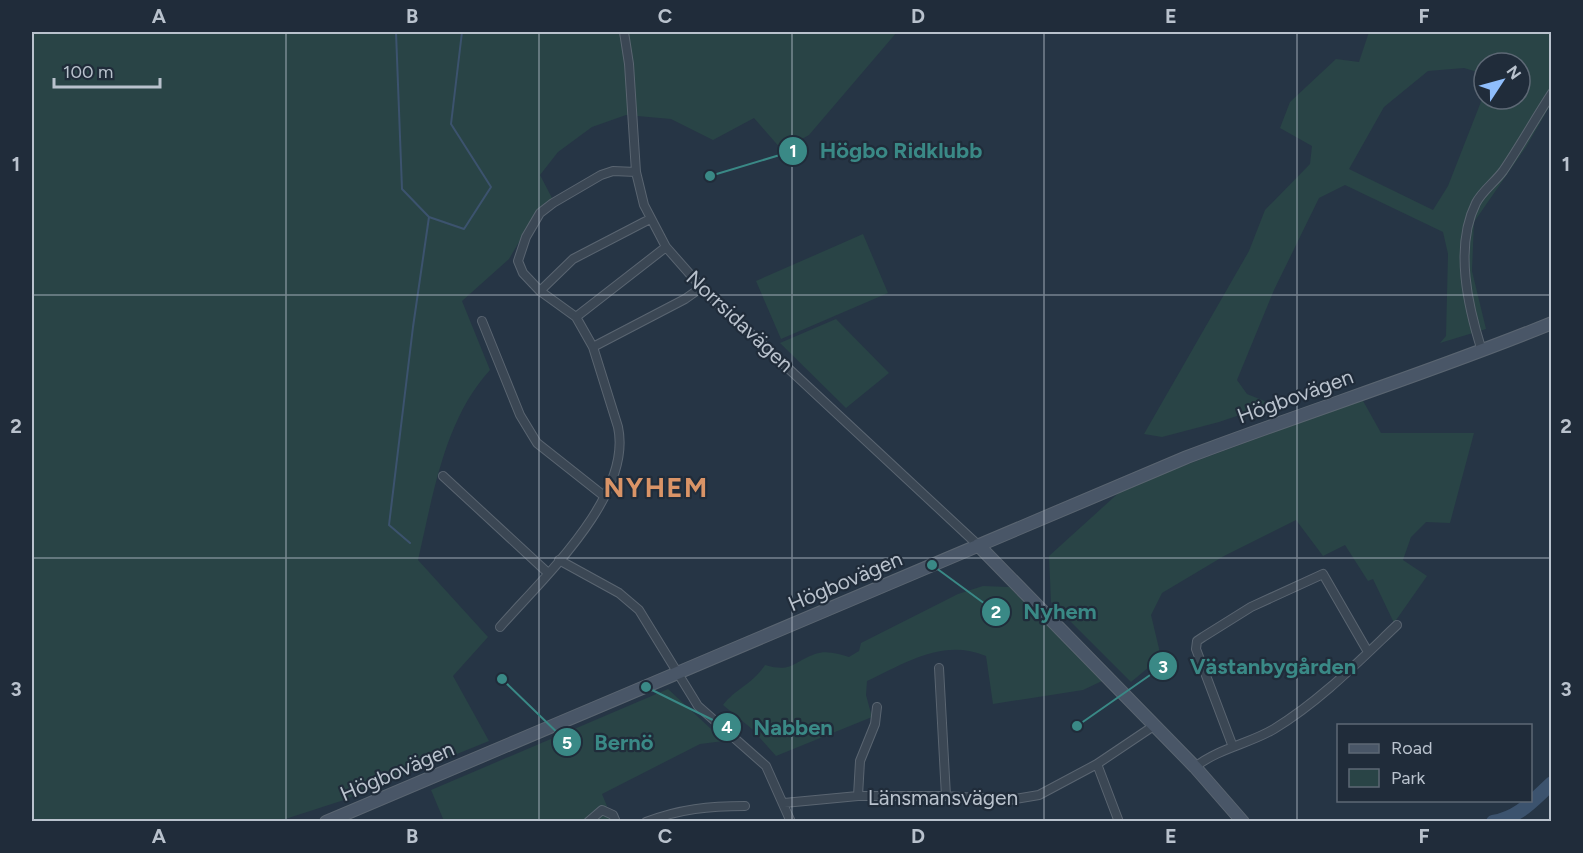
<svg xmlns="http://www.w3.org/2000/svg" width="1583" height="853" viewBox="0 0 1583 853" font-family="Figtree,sans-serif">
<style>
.green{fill:#294446;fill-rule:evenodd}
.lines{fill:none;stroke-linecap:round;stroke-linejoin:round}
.stream{stroke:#3c536e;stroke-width:2}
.river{stroke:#3c536e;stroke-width:14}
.street-casing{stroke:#5a6571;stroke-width:10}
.secondary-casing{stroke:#5a6571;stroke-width:14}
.street{stroke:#3b4754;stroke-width:8}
.secondary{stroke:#495667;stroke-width:12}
.grid{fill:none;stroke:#b9c2cd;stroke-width:1.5;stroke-opacity:0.55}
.labels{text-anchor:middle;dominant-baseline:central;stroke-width:4.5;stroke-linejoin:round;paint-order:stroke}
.street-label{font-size:21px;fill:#b9c2cd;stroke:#202c3a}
.district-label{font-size:27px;font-weight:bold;letter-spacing:1.5px;fill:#da9467;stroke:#202c3a}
.leader{fill:none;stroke:#3a8986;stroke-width:2}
.callout-dot{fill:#3a8986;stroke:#202c3a;stroke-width:2}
.mark-label{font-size:18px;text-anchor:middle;font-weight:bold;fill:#fff}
.callout-label{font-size:22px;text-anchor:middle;font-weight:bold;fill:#3a8986;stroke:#202c3a;stroke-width:4.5;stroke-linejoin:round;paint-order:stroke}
.neatline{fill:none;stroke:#b9c2cd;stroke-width:2}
.grid-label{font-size:20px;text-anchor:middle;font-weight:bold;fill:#b9c2cd}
</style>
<rect width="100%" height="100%" fill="#263545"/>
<path class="green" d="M32,32H897L809,135L782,150L754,118L713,140L671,119L626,115L592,127L558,152L540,175L552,198L539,208L509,259L462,301L490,370C444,420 433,496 418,560L488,637L453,676L489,741L341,801L276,822L32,821Z
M1369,32H1551V104L1526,147L1474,222L1472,271L1486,329L1440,343L1446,336L1448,254L1443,232L1345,185L1319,198L1274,290L1237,380L1247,394L1272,404L1219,422L1162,437L1144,434L1249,251L1265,210L1310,164L1312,146L1280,128L1290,102L1336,59L1359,62ZM1484,63H1520V99H1484V94L1448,186L1433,210L1349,169L1384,107L1428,71L1464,68L1484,74Z
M863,234L888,293L781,339L756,281Z
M836,319L889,373L846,408L780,343Z
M1362,399L1381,433H1474L1450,523L1426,522L1411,537L1403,560L1427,576L1394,623L1373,579L1368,581L1345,545L1323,556L1296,520L1224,556L1162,593L1151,615L1161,657L1131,682L1051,602L1049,556L1124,488Z
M983,586L1009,587L1102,681L1083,690L993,704L986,656C943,638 906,663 867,681L866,695L872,717L776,756L752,729L723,705C736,688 752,685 765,665C792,673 793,662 815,654C827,650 838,654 849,657L859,651L861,643L958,594Z
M668,689L724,741L700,744L602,794L613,821H444L431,790Z"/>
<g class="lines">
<path class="stream" d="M396,32L402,189L429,217L413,327L389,525L410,543
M429,217L464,229L491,187L451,124L462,32"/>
<path class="river" d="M1493,822C1520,817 1533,800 1552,783"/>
<defs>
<path id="street" d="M624,32L629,64L636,172L644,205L666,247L703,289L978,545
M540,291L523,273L518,261L526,237L540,213L553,203L601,175L613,171L636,172
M576,317L666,247
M482,321L520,415L537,443L604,496
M593,347L576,317L540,291L573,259L650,219
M1482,351C1468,307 1454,247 1476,203C1482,191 1495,182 1503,171C1520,146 1535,119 1552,93
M443,476L548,573
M559,560L619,593L639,610L698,706L766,766L791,822
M500,627C542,579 633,496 618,427L593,347L685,299L702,287
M939,668L946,796
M1233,747L1196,649L1197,641L1203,637L1251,607L1323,574L1368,652
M1097,764L1119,822
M1195,767C1219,748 1249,744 1274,729C1320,701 1358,662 1397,625
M858,796L860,761L875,724L877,707
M784,803L858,796H946L1009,800L1039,795L1097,764L1155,725
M588,822L602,810L613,815L616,822
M646,822C679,809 710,806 745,806"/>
<path id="secondary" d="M978,545L1195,767L1243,822
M326,822L1187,457C1308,411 1432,372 1552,323"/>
</defs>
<use href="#street" class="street-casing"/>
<use href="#secondary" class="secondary-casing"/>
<use href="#street" class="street"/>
<use href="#secondary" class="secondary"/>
</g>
<path class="grid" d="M286,32V822M539,32V822M792,32V822M1044,32V822M1297,32V822M32,295H1552M32,558H1552"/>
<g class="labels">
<g class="street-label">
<text transform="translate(740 321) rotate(43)">Norrsidavägen</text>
<text transform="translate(1295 396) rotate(-20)">Högbovägen</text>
<text transform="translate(845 581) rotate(-23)">Högbovägen</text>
<text transform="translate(397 771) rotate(-23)">Högbovägen</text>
<text x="943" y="797">Länsmansvägen</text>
</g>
<g class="district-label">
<text x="656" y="487">NYHEM</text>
</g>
</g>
<path class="leader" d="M710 176L793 151M932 565L996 612M1077 726L1163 666M646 687L727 727M502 679L567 742"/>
<g class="callout-dot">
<circle cx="710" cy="176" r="6"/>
<circle cx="932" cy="565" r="6"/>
<circle cx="1077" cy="726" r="6"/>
<circle cx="646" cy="687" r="6"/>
<circle cx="502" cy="679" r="6"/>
<circle cx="793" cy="151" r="15"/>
<circle cx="996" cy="612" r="15"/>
<circle cx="1163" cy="666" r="15"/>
<circle cx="727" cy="727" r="15"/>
<circle cx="567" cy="742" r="15"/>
</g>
<g class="mark-label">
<text x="793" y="157">1</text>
<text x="996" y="618">2</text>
<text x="1163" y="673">3</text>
<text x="727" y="733">4</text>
<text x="567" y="749">5</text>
</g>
<g class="callout-label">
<text x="901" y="158">Högbo Ridklubb</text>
<text x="1060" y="619">Nyhem</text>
<text x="1273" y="674">Västanbygården</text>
<text x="793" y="735">Nabben</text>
<text x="624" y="750">Bernö</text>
</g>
<rect width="1583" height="853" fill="none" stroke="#202c3a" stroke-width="66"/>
<rect x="1337" y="724" width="195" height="78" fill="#202c3a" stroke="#5d6875" stroke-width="1.5"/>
<rect x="1349" y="744" width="30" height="9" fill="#495667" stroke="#5d6875" stroke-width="1.5"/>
<text x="1391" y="754" font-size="18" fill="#b9c2cd">Road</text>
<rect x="1349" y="769" width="30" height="18" fill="#294446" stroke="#5d6875" stroke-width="1.5"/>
<text x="1391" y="784" font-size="18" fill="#b9c2cd">Park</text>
<g transform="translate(1502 81) rotate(54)"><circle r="28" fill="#202c3a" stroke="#5d6875" stroke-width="1.5"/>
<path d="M0-4.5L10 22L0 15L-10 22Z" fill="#8fbefc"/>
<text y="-9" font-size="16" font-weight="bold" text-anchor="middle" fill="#b9c2cd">N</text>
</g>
<path d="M54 78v9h106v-9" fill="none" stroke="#b9c2cd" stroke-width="3"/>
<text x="63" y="78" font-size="18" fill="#b9c2cd" stroke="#202c3a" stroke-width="4.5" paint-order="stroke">100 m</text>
<rect x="33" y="33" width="1517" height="787" class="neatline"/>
<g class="grid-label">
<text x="159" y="23">A</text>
<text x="412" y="23">B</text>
<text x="665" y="23">C</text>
<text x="918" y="23">D</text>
<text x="1171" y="23">E</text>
<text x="1424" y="23">F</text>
<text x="16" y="171">1</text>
<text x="1566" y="171">1</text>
<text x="16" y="433">2</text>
<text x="1566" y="433">2</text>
<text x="16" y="696">3</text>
<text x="1566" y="696">3</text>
<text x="159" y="843">A</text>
<text x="412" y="843">B</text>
<text x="665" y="843">C</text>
<text x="918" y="843">D</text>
<text x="1171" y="843">E</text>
<text x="1424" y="843">F</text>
</g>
</svg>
